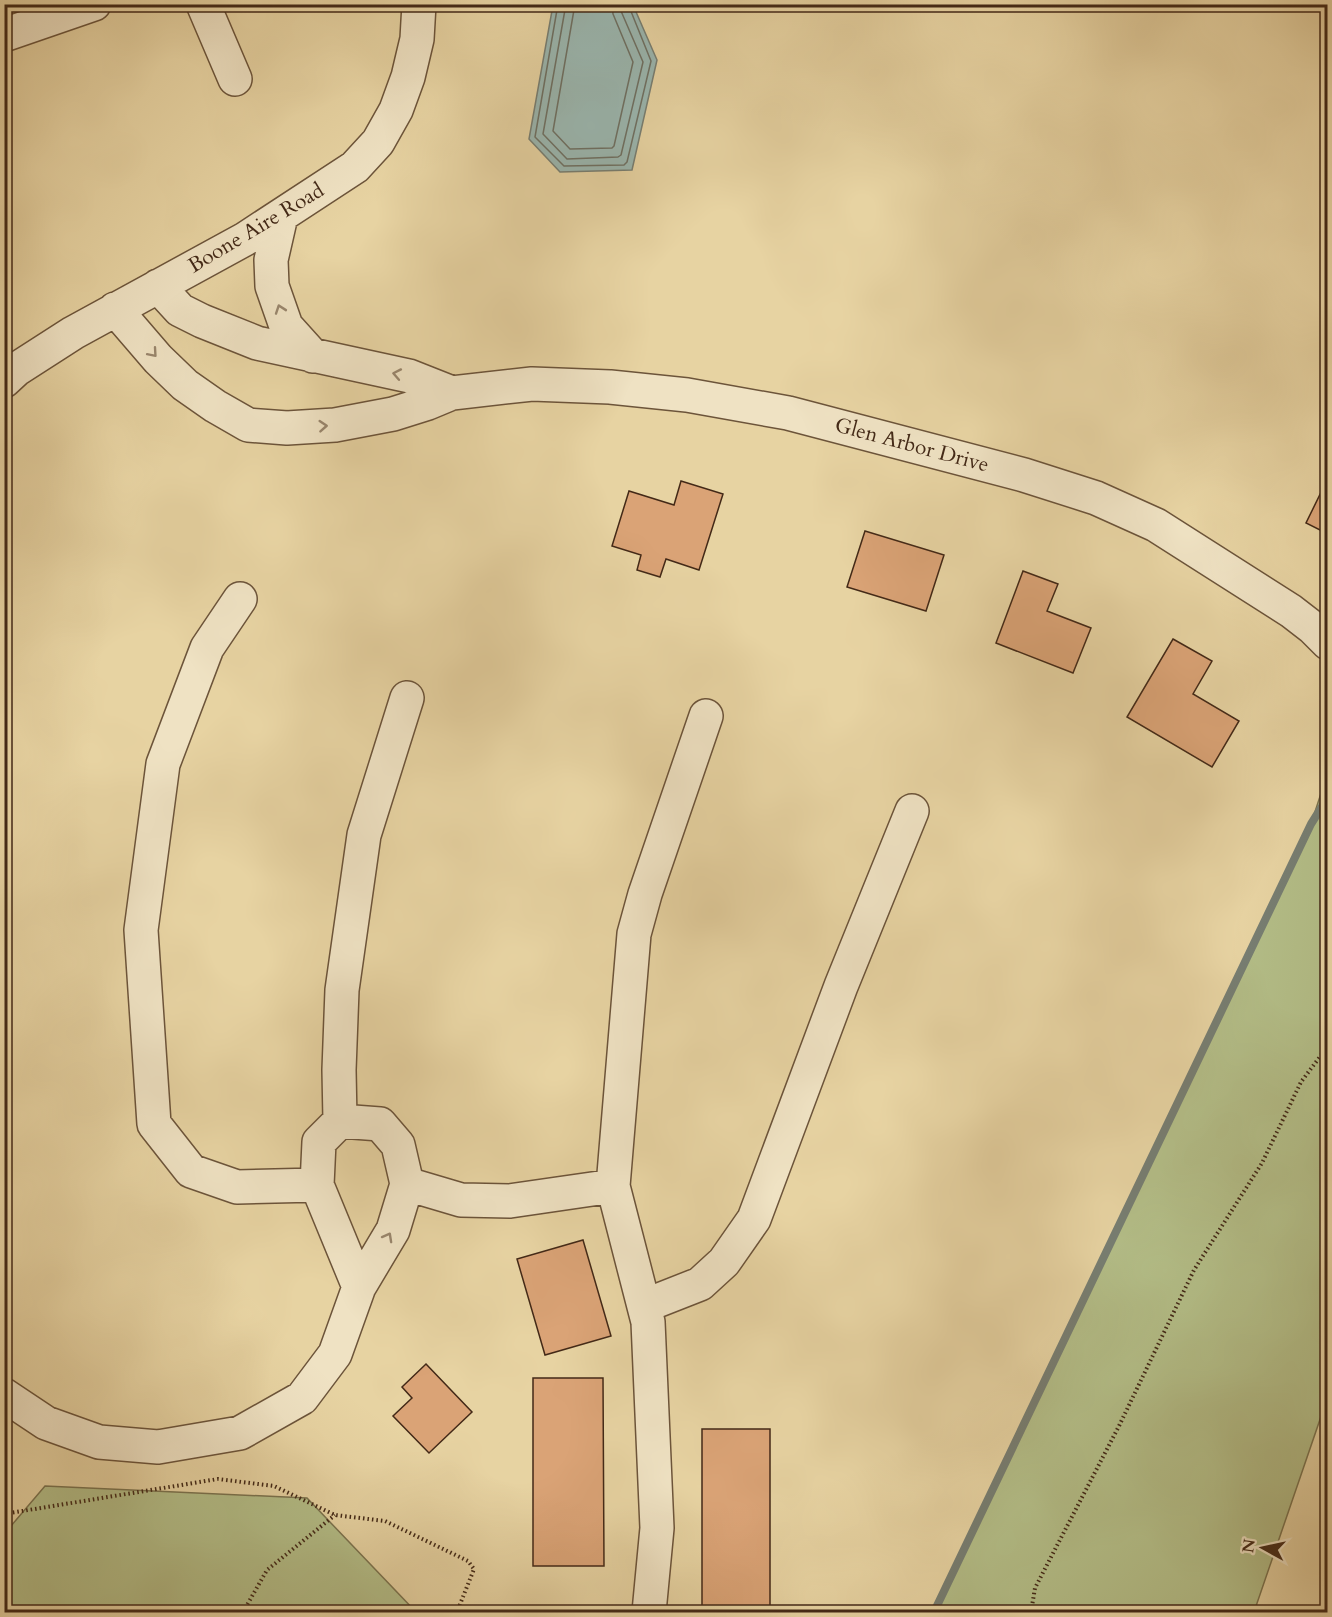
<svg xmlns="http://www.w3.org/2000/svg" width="1332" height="1617" viewBox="0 0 1332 1617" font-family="Cardo,serif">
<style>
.green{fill:#b3bd87;stroke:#7b734f;stroke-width:1.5}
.water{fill:#9ab6af;stroke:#777e72;stroke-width:1.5}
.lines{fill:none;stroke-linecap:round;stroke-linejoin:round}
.shore{stroke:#6e7063;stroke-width:1.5}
.stream{stroke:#777e72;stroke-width:8}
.building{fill:#daa376;stroke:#432917;stroke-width:1.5}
.minor-casing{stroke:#6c543a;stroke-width:36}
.path{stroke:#432917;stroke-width:4;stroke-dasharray:1.5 3;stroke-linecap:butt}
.minor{stroke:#efe2c3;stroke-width:33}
.oneway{stroke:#99866d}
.labels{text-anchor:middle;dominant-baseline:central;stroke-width:5;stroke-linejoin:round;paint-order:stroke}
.street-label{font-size:21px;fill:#432917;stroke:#efe2c3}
</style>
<rect width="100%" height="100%" fill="#e7d3a2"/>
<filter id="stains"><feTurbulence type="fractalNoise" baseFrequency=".00333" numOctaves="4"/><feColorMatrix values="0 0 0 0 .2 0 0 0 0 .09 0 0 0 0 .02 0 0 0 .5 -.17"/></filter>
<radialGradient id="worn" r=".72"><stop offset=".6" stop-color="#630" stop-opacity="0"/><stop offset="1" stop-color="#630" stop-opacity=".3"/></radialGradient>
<path class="green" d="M1327,775V1399L1254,1612H934L1311,824Z
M45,1486L307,1498L416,1612H5V1533Z"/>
<path class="water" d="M553,5H633L657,60L632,170L560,172L529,139Z"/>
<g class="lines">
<path class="shore" d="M558,4L535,137L564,166L624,165L627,162L651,61L628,4
M566,4L543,134L567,159L618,157L621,155L643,62L621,11V4
M575,4L553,131L570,149L612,148L614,146L633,62L613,14L612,4"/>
<path class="stream" d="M934,1612L1311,824L1328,797"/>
</g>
<path class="building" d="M1328,478V534L1306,523Z
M681,481L723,494L699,570L666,559L660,577L637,570L641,555L612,546L629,491L674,505Z
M865,531L944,555L926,611L847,587Z
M1023,571L1058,584L1047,611L1091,628L1073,673L996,643Z
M1173,639L1212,661L1193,694L1239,721L1212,767L1127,717Z
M583,1240L611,1336L545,1355L517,1259Z
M426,1364L472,1412L429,1453L393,1416L412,1398L402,1387Z
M533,1378H603L604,1566H533Z
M702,1429H770V1612H702Z"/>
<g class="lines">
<defs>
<path id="minor" d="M203,4L235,79
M4,35L94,4
M281,216L271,260L272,286L286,326L313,356
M158,286L180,310L202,321L257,343L409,376L452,393
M115,309L158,359L185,385L215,406L248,425L287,428L335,425L393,414L428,403L452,393L532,384L610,387L687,395L788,413L1024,475L1096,498L1156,525L1291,611L1313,628L1328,643
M4,381L17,369L73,333L245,239L355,167L378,142L396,110L408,77L417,39L419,4
M240,599L207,648L163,764L141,930L154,1124L191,1171L237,1187L317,1185
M340,1121L339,1070L342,990L364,835L407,698
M407,1184L461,1200L510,1201L613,1186
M644,1306L700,1284L724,1262L754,1219L841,986L912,811
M4,1395L46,1423L99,1442L158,1447L240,1433L302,1398L335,1354L359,1287L393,1230L407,1184L398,1145L380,1124L340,1121L319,1142L317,1185L359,1287
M649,1612L657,1528L648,1322L613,1186L634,934L645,894L706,716"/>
</defs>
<use href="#minor" class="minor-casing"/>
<path class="path" d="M4,1514L218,1479L274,1486L335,1515L385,1521L468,1561L474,1569L457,1612
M243,1612L267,1570L335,1515
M1031,1612L1035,1588L1119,1426L1194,1270L1262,1163L1301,1082L1328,1046"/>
<use href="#minor" class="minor"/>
</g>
<defs><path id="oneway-chevron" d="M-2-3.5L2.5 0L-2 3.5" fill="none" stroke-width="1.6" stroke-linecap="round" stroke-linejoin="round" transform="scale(1.5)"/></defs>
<g class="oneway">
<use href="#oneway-chevron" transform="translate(280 309) rotate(-109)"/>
<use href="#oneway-chevron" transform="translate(153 353) rotate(49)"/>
<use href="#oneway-chevron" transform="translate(397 374) rotate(-169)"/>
<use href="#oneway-chevron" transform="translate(323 426) rotate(-4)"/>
<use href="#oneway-chevron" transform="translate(388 1237) rotate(-61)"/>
</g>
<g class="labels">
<g class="street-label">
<text transform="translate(256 228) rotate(-31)">Boone Aire Road</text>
<text transform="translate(912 445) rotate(15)">Glen Arbor Drive</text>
</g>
</g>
<rect width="1332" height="1617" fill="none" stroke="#e7d3a2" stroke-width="24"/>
<rect x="6" y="6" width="1320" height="1605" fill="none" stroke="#432917" stroke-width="3"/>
<rect x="12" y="12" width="1308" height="1593" fill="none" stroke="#432917" stroke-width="1.5"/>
<g transform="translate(1263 1548) rotate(278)" stroke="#efe2c3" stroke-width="4.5" paint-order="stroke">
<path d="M0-4.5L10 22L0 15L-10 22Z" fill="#432917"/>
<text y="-9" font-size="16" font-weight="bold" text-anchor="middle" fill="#432917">N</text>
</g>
<rect width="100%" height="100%" filter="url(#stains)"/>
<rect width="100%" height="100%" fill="url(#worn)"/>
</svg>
